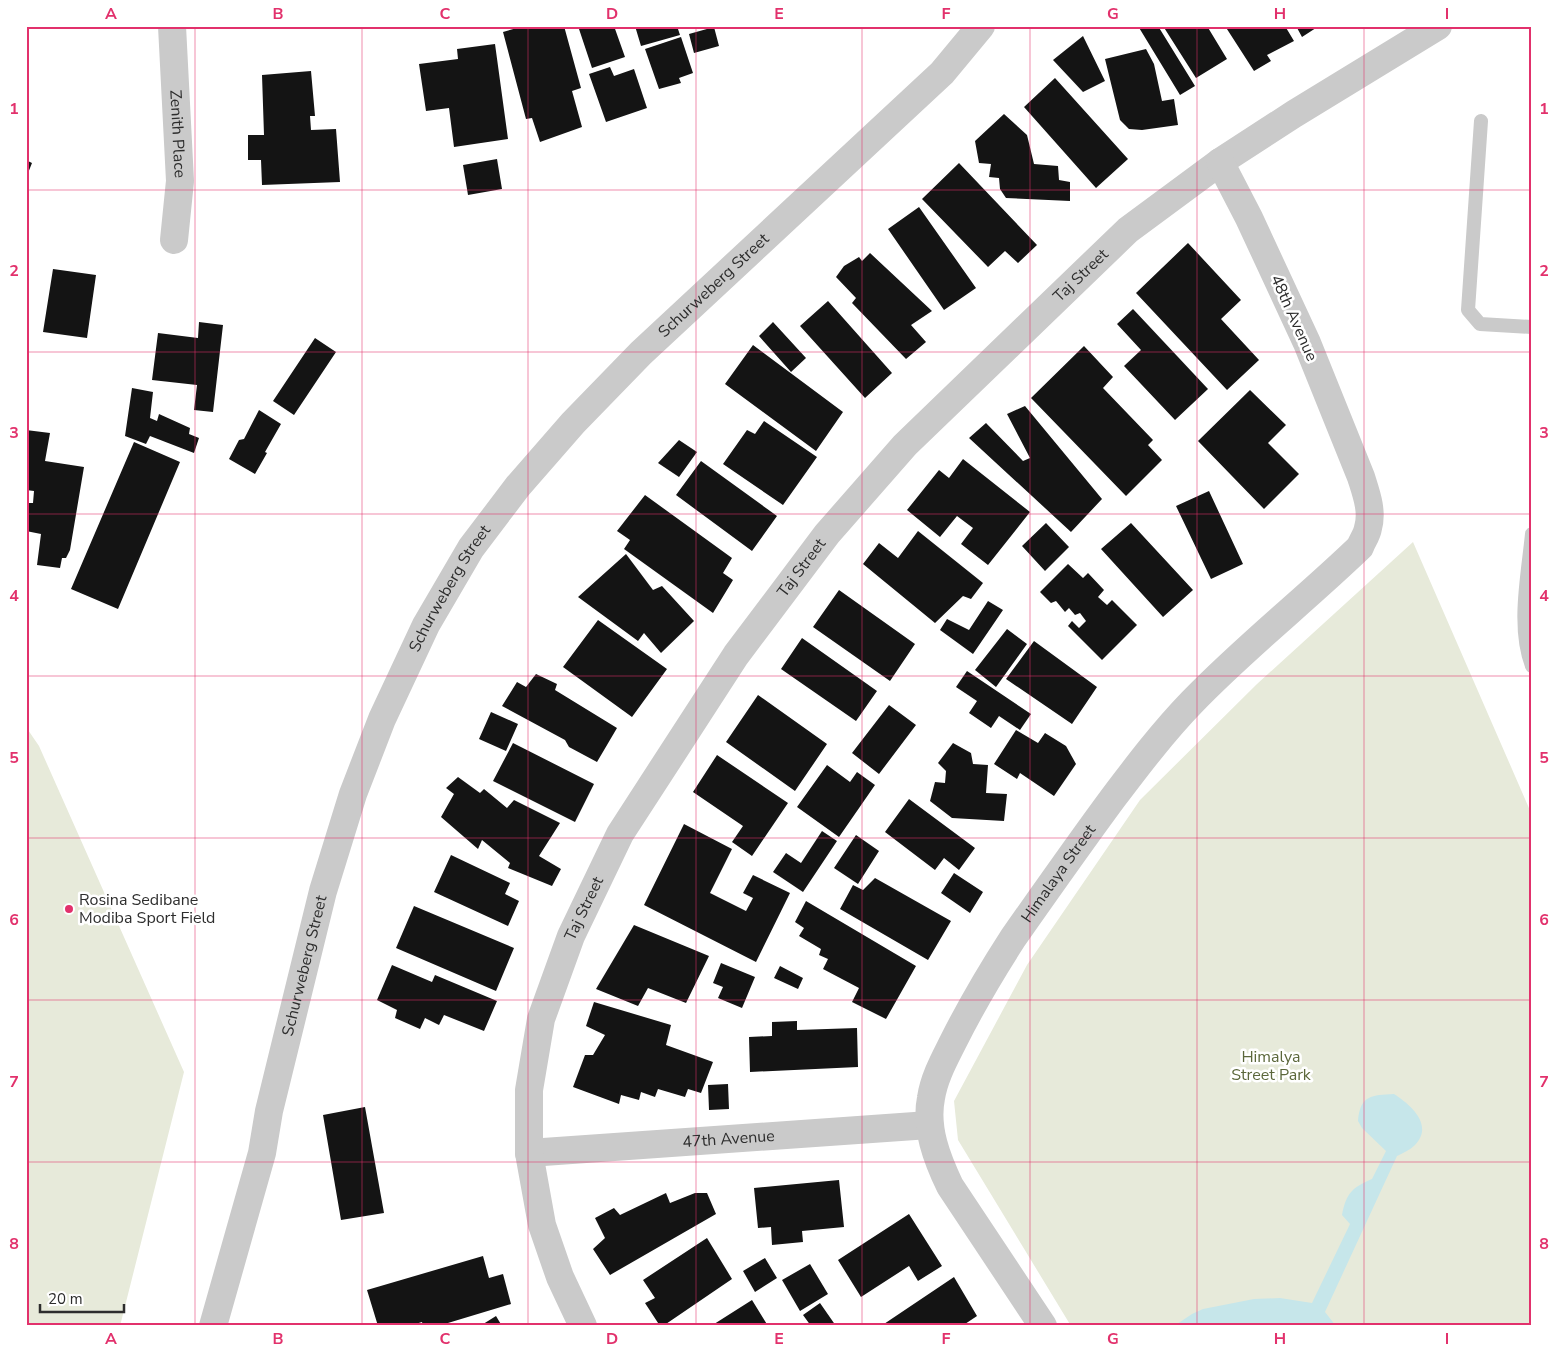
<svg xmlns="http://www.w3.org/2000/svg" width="1558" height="1352" viewBox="0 0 1558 1352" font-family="'Nunito Sans',sans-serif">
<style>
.green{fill:#e7eada}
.water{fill:#c6e6ea}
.building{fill:#141414}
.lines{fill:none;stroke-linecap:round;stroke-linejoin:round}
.lane{stroke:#cacaca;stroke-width:14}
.street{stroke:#cacaca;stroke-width:28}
.grid{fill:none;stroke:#e2316c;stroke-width:1;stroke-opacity:0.55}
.poi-dot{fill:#e2316c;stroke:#fff;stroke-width:2}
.labels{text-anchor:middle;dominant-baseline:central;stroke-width:5;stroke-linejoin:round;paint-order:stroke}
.street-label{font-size:16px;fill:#2d2d2d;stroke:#fff}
.poi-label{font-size:16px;fill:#2d2d2d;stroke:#fff;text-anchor:start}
.park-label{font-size:16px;fill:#5b673b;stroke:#fff}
.neatline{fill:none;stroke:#e2316c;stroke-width:2}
.grid-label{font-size:16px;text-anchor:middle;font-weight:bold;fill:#e2316c}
</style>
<rect width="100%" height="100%" fill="#fff"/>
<path class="green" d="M1413,542L1532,815V1326H1071L958,1140L954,1101L1027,965L1140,800L1257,684Z
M26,727L39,746L184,1072L120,1326H26Z"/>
<path class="water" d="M1394,1094C1411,1105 1434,1125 1415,1145C1410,1150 1403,1153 1397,1156L1325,1312L1336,1326H1174L1192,1314L1203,1309L1254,1299L1280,1298L1312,1303L1350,1224L1342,1215C1346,1193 1353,1187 1372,1179L1386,1151L1362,1128L1358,1121C1360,1095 1372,1095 1394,1094Z"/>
<path class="building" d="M524,26H564L581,88L572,91L582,127L540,142L532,118L526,119L503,32Z
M578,26H614L625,57L592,68Z
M635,26H677L680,35L641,46Z
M1138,26H1158L1195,86L1180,95Z
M1163,26H1207L1227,59L1196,78Z
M1225,26H1285L1294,41L1267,55L1271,61L1254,71Z
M1296,26H1319L1302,37Z
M714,27L719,46L694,53L689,34Z
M1083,36L1105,81L1083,92L1053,60Z
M681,37L693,73L679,78L681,83L659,89L645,49Z
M495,44L508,139L454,147L449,108L426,111L419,64L458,59L457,49Z
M1146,49L1154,64L1162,101L1174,99L1178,125L1142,130L1129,129L1120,120L1105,59Z
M610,67L614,76L634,69L647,108L606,122L589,74Z
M311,71L315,116H310L311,130L336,129L340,182L262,185L261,160H248V135H264L262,75Z
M1055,78L1128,159L1096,188L1024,107Z
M1004,114L1027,135L1034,164L1058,166L1059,180L1070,182V201L1006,198L1000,189L999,178L989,177L991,164L979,163L975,141Z
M497,159L502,189L468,195L463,165Z
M26,160L32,163L26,178Z
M959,163L1037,245L1018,263L1005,251L988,267L922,199Z
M919,207L976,288L944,310L888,229Z
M1188,243L1241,300L1221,319L1259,360L1227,390L1136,293Z
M870,253L932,311L911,325L926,342L906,359L852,303L856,298L836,277L844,266L859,257L862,261Z
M53,269L96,275L87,338L43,332Z
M828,301L892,373L865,398L800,326Z
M1133,309L1208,389L1175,420L1124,366L1141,350L1117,324Z
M199,322L223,325L213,412L194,410L197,385L152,380L158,333L198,338Z
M773,322L806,358L791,372L759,336Z
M315,338L336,352L294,415L273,401Z
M753,345L843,412L816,451L725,384Z
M1084,346L1113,377L1103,388L1153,440L1148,445L1162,460L1126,496L1031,398Z
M132,388L153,392L150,418L157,421L159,414L190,428L189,434L199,438L194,453L150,436L146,444L125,436Z
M1250,390L1286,425L1268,443L1299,474L1264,509L1198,441Z
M1025,406L1102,499L1071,532L969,438L986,423L1023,461L1030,458L1007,414Z
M259,410L281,424L265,452L267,453L255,474L229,459L239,440L244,439Z
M764,421L817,457L783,505L723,464L747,430L755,434Z
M26,430L50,433L45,461L84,467L70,550L66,558H62L60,568L37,565L41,534L26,531V503H33L34,491L26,490Z
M679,440L697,452L679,477L658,463Z
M134,442L180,462L118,609L71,589Z
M963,459L1030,512L988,565L961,544L973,528L957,516L940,537L907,510L939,470L949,478Z
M701,461L777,516L752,551L676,495Z
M1209,491L1243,564L1211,579L1176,506Z
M645,495L732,558L723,573L733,580L713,613L624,549L630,540L617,531Z
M1046,523L1069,547L1045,571L1022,546Z
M1131,523L1193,590L1163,617L1101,549Z
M918,531L983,583L971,599L963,596L935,623L863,564L879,543L898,558Z
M626,554L653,590L662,586L694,621L661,653L644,633L638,641L578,597Z
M1068,564L1083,578L1088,573L1104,590L1098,597L1107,605L1112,600L1137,625L1102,660L1068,626L1072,621L1079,628L1086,621L1080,613L1075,615L1069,608L1065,612L1056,601L1051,603L1040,592Z
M839,590L915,644L890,681L813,627Z
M988,601L1003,610L973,654L940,630L947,619L969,630Z
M598,620L667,669L632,717L563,667Z
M1007,629L1027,644L996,687L975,670Z
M802,638L877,691L856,721L781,669Z
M1034,641L1097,687L1072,724L1006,679Z
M967,671L1031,714L1020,730L999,716L991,728L969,713L977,701L956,687Z
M536,674L557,684L555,690L617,728L597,762L569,747L565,740L502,706L517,682L526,687Z
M758,695L827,744L795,791L726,742Z
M889,705L916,725L879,774L852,753Z
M491,712L518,724L506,751L479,739Z
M1016,730L1038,743L1045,733L1066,746L1076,764L1054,796L1020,773L1017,779L994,764Z
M513,743L594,784L575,822L493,781Z
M953,743L971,753L973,764L988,765L986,793L1007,794L1004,821L952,818L930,801L935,782L945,783L946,771L938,763Z
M717,755L788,803L752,856L732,842L743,826L693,792Z
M827,765L850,782L857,772L875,785L839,837L797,807Z
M458,777L480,793L484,789L507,808L514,800L560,823L539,856L561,869L552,886L508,868L510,863L482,840L478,849L441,817L454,794L446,788Z
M909,799L975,848L959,870L944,858L935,870L885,832Z
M684,824L732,849L710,893L746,911L753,898L743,893L753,875L790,893L756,962L644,905Z
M822,831L837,841L803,892L773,872L786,853L801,863Z
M856,835L879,851L858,884L834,868Z
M451,855L510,883L505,894L519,901L508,926L434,892Z
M954,873L983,892L970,913L941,893Z
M875,878L951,921L928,960L840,909L853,885L863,890Z
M806,901L916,966L886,1019L852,1002L859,988L823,969L828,959L819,955L821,949L799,936L804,928L795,922Z
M414,906L514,948L496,991L396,948Z
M634,925L709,956L686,1003L648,988L638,1006L596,989Z
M721,963L755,977L742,1008L718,998L723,987L713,983Z
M392,965L432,982L435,975L497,1001L484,1031L444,1015L439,1025L425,1018L420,1029L395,1018L397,1010L377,1000Z
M780,966L803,978L798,989L774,978Z
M594,1002L671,1025L666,1045L713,1062L701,1093L688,1089L685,1097L658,1089L655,1097L641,1092L639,1100L621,1095L619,1104L573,1087L585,1055H593L605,1035L586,1026Z
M797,1021V1030L857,1028L858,1067L750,1072L749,1037L772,1036V1022Z
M728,1084L729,1109L709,1110L708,1085Z
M365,1107L384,1213L341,1220L323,1115Z
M839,1180L844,1227L802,1231L803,1242L772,1245L771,1227L758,1228L754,1188Z
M666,1193L670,1203L695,1193H707L716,1214L610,1275L593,1249L605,1238L595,1218L614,1208L620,1215Z
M909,1214L942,1266L918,1281L909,1266L861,1297L838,1260Z
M707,1238L732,1279L663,1326H660L645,1303L655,1298L643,1280Z
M483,1256L489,1278L503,1274L511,1304L438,1326H423L422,1322L409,1326H378L367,1290Z
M765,1258L777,1278L755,1292L743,1271Z
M810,1264L828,1294L800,1311L782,1280Z
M954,1277L977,1316L962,1326H881Z
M752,1300L768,1326H711Z
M820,1303L836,1326H811L803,1315Z
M496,1316L502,1326H480Z"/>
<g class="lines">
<path class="lane" d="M1481,121L1468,310L1480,324L1532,327
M1532,534C1528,575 1517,627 1532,666"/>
<g class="street">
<path id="s1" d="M172,26L180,181L174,240"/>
<path id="s2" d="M529,1153L929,1125"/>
<path id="s3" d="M213,1326L262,1153L269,1111L323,891L353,794L382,719L426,625L471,548L518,486L573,423L641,353L942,73L981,26"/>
<path id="s4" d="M583,1326L560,1277L542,1225L529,1153V1090L541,1019L571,936L620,834L736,655L827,534L905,445L1128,230L1220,162L1294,114L1438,26"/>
<path id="s5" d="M1043,1326L950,1186C937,1159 925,1128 931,1098C934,1078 944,1060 953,1042C971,1006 991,972 1013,938C1046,891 1079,844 1113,798C1138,765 1163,732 1192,702C1245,647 1305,600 1360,547C1362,541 1367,535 1368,528C1373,511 1366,493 1361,477L1307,343L1249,218L1220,162"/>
</g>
</g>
<path class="grid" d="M195,26V1326M362,26V1326M528,26V1326M696,26V1326M862,26V1326M1030,26V1326M1197,26V1326M1364,26V1326M26,190H1532M26,352H1532M26,514H1532M26,676H1532M26,838H1532M26,1000H1532M26,1162H1532"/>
<circle class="poi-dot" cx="69" cy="909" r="5"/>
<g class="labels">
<g class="street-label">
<text stroke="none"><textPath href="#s1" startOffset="108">Zenith Place</textPath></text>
<text stroke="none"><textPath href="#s4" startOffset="1246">Taj Street</textPath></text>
<text stroke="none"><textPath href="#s3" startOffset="1182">Schurweberg Street</textPath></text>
<text transform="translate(1294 318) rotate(66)">48th Avenue</text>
<text stroke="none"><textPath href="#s4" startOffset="841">Taj Street</textPath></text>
<text stroke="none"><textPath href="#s3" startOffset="778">Schurweberg Street</textPath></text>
<text stroke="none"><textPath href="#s5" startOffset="519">Himalaya Street</textPath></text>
<text stroke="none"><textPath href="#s4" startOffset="436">Taj Street</textPath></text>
<text stroke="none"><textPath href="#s3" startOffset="372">Schurweberg Street</textPath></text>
<text stroke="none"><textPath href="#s2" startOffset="200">47th Avenue</textPath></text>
</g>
<g class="poi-label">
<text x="79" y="900">Rosina Sedibane<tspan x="79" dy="18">Modiba Sport Field</tspan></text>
</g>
<g class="park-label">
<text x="1271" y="1057">Himalya<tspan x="1271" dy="18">Street Park</tspan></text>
</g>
</g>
<rect width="1558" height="1352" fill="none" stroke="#ffffff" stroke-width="55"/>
<path d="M40 1304v8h84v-8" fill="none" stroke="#2d2d2d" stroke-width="2.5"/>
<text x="48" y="1304" font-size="15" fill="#2d2d2d" stroke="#ffffff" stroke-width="4" paint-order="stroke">20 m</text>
<rect x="28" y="28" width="1502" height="1296" class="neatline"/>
<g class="grid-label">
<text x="111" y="19">A</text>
<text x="278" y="19">B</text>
<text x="445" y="19">C</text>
<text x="612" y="19">D</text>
<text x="779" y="19">E</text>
<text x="946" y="19">F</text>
<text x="1113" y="19">G</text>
<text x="1280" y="19">H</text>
<text x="1447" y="19">I</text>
<text x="14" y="114">1</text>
<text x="1544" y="114">1</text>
<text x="14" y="276">2</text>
<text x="1544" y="276">2</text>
<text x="14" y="438">3</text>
<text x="1544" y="438">3</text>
<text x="14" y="601">4</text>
<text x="1544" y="601">4</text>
<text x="14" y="763">5</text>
<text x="1544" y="763">5</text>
<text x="14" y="925">6</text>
<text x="1544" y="925">6</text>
<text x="14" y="1087">7</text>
<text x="1544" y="1087">7</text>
<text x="14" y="1249">8</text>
<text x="1544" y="1249">8</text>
<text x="111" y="1344">A</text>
<text x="278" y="1344">B</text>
<text x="445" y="1344">C</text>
<text x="612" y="1344">D</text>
<text x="779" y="1344">E</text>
<text x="946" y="1344">F</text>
<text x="1113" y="1344">G</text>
<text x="1280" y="1344">H</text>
<text x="1447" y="1344">I</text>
</g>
</svg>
